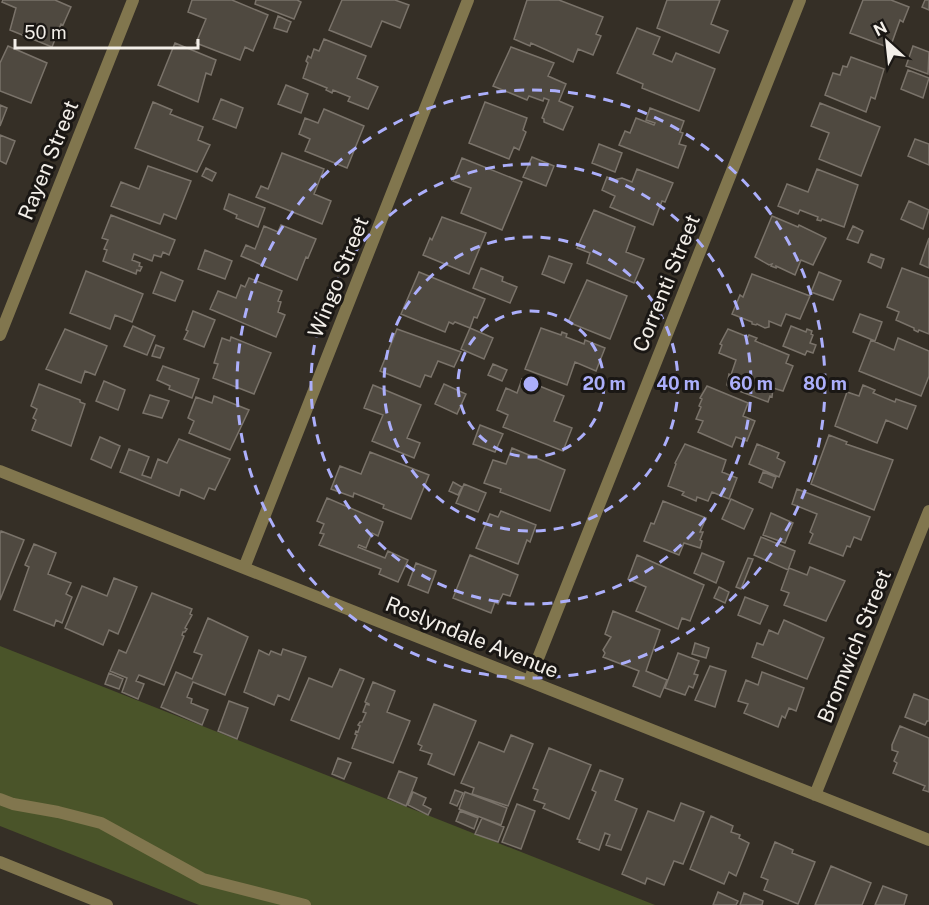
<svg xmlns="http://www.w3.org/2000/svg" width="929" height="905" viewBox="0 0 929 905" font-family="'Public Sans',sans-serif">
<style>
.green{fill:#4a5429}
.building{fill:#4f4940;stroke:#7a736a;stroke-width:1.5}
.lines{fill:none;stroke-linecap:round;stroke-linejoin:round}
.service{stroke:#81764e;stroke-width:12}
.minor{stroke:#81764e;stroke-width:12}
.tertiary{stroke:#81764e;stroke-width:12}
.ring{fill:none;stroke:#acaffb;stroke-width:3;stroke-dasharray:10 8}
.labels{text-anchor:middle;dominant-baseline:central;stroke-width:6;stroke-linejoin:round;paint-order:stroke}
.street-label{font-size:21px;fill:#f3efe9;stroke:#1a1714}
.centre{fill:#acaffb;stroke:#1a1714;stroke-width:3}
.ring-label{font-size:18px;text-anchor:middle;font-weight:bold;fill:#acaffb;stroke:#1a1714;stroke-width:6;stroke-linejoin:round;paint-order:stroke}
</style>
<rect width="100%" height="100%" fill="#352f26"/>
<path class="green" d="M0,646L655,905H199L0,826Z"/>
<path class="building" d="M3,0H55L71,7L63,25L61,24L52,47L10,30L16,8L2,2Z
M192,0H232L268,15L253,51L245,47L240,60L196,43L206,19L188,12Z
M256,0H297L301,2L294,19L255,4Z
M342,0H395L409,5L400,28L382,21L371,47L329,30Z
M527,0H559L603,17L596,34L601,36L593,55L578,49L573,62L531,43L530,46L514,39Z
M667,0H720L711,24L728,31L719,53L657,28Z
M863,0H891L909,7L903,22L900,20L890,48L850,33Z
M925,0H929V10L922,7Z
M278,16L291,22L287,32L274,28Z
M637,28L660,37L653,54L672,62L676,53L715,69L699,111L642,88L643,84L617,73Z
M324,39L366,56L357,78L378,87L368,109L348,101L350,97L333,90L332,93L326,90L327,88L303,78L308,63L306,61L308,56L311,58L314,49L319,51Z
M175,43L216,60L211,75L206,73L198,102L158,85Z
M8,46L47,63L31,103L0,91V63Z
M913,46L929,52L928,74L906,66Z
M511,47L554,63L548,76L566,84L559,101L573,107L563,130L544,122V119L542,118L549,100L544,98L543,101L529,96L527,100L493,86Z
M851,57L884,69L875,99L871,97L866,112L825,95L833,73L840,75L843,66L847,67Z
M908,70L929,78L923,98L901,89Z
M286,85L308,94L301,113L278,104Z
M221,99L243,108L236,128L213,119Z
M153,102L172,110L170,114L203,127L198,140L210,145L197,172L135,148Z
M485,102L527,118L523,130L526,132L519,150L514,147L509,159L469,143Z
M820,103L880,127L861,176L819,159L829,133L811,126Z
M0,105L7,108L0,126Z
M650,108L684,121L680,132L683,133L679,144L686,146L678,168L619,145L625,131L630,133L636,118L654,125L655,123L646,120Z
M324,109L364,126L347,168L305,151L310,139L299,134L305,118L318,123Z
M0,135L15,141L6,164L0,161Z
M915,139L929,144V165L908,156Z
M599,144L622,153L615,172L592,163Z
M282,153L324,169L314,194L331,201L322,224L256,197L261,186L268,189Z
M532,157L554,166L546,186L523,177Z
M462,158L522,182L502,230L461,213L471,188L453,181Z
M148,166L191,181L176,219L164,214L160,224L111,206L121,182L139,189Z
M206,168L216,173L212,181L202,176Z
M637,169L673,183L665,202L662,201L653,225L610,207L615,196L602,190L607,177L614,180L622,178L632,182Z
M817,169L858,185L844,227L822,219L821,221L817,220L818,217L800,210L798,214L778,206L787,184L808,192Z
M229,194L265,208L258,227L236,218L237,215L224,209Z
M909,201L929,210L923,229L901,219Z
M594,210L635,227L626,252L644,259L634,283L587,263L590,253L577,248Z
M111,215L175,240L169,255L163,252L161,257L154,255L152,261L134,254L132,260L140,263L139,266L142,267L140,271L137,270L136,274L103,261L107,250L104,249L108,240L102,238Z
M772,216L798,227L799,225L826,238L813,265L801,260L795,275L776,266V268L771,266L772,264L769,265L755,257Z
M442,217L486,233L469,274L423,255L430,238L432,240Z
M281,225L316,239L308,258L306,257L297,280L241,256L246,245L255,249L264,226L278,232Z
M853,226L863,231L858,243L847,239Z
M929,238V268L920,264Z
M205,250L232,261L225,279L198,269Z
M871,254L884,259L881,268L868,262Z
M549,256L572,264L564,283L542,274Z
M481,268L503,277L502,281L517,287L510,303L473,288Z
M902,268L929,278V334L919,330L918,332L914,330V328L896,320L899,312L887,307Z
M86,271L143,294L132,322L115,315L110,329L70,313Z
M161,272L183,281L175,301L153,293Z
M419,272L485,299L477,318L474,317L470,328L455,322L453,324L449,322L445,332L401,314Z
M819,272L841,281L833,300L811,292Z
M752,274L810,296L800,319L786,314L781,326L769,321V327L765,328L757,324L756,325L752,324V322L732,314L740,295L743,297Z
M249,278L282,291L278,301L281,302L278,312L285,315L276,337L210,309L218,291L236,298L241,285L245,287Z
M587,280L627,296L610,339L568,322Z
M193,311L215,320L204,347L184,339L188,331L186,330Z
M860,314L882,322L875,341L853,332Z
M133,326L155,336L147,355L124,346Z
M791,326L806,332L807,329L812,331L811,334L813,335L810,343L816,345L813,353L807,351L805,355L783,346Z
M470,328L493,338L484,359L461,349Z
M541,328L561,335L562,332L567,334L566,337L584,344L585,340L605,348L596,371L575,362L567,385L525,369Z
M65,329L107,346L95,375L85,371L81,383L46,369Z
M397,329L461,352L454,367L438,361L431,377L425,375L420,387L380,371Z
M728,329L748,337L749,335L757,338L755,341L789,355L786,363L793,366L783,391L773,388L772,397L770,396L768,402L729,387L727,385L729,374L731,375L736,360L719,353L722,345L720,344Z
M231,337L271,353L254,394L213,378L218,364L214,363L222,338L230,341Z
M898,338L929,351V376L921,396L859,371L871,340L894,350Z
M156,345L164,348L160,358L152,356Z
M493,364L507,370L502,381L488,375Z
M163,366L199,379L192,398L169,389L170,386L157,380Z
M522,379L564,396L554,421L572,428L563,451L503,427L508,415L497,410L506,388L517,393Z
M104,381L125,390L118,410L96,401Z
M39,384L80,400V402L85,404L71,446L32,430L36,420L33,418L37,409L31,406Z
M444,384L466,394L457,414L435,404Z
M373,385L421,405L407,438L420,443L414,458L372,441L383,415L364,408Z
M863,385L875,390L873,393L895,402L896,399L916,406L907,429L886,420L877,443L835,426L847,392L859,396Z
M707,386L748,403L743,416L755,421L747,441L736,437L732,447L698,432L703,421L696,419L701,407L699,406L702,399L700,398Z
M150,395L169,401L162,418L143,413Z
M214,396L249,410L230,450L189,433L194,421L188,418L196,397L212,403Z
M480,425L503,434L495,452L473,444Z
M829,435L847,442L846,444L893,460L874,510L811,484Z
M100,437L120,446L111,468L91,459Z
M179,439L230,459L215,490L209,488L204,499L181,489L179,496L120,472L129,449L149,457L142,475L151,478L158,459L167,463Z
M685,444L726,460L722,472L737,478L729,499L712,492L708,501L697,497L696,501L682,495L684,492L668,486L676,464L675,463Z
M757,444L779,453L777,458L785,462L779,477L749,464Z
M512,448L565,470L550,511L500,492L501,489L484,483L493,460L506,464Z
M370,452L429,475L411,519L383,508L384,505L354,493L353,497L331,489L340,466L361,474Z
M763,472L776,477L772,488L759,482Z
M453,482L462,487L458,495L449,491Z
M464,484L486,493L478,512L456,503Z
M797,489L870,517L861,540L854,537L850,547L847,546L843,556L809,543L813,534L810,532L817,514L792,504Z
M327,498L383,522L378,536L372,533L366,548L359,545L358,547L385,558L388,551L408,560L398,582L379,574L381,569L319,545L324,534L320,533L324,524L317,521Z
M731,499L753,509L744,529L722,519Z
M663,501L706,518L700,532H703L700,540L702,541L700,548L684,543L679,555L644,541L651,523L654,524Z
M501,511L536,525L530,542L527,540L518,564L476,548L490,514L498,517Z
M771,513L793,523L785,543L763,535Z
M1,531L24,540L0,600V534Z
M761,537L795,551L788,570L754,555Z
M34,544L56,553L48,574L71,583L66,594L72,597L62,623L56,620L54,626L14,610L29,567L25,565Z
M702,553L724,562L716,583L694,573Z
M470,555L518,575L510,596L503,594L498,604L495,602L491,613L453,598Z
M637,555L704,585L690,621L682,618L678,629L636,611L646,587L628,579Z
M748,558L753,559L741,589L736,587Z
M416,563L436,571L428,593L408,585Z
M810,567L845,581L826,621L784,605L789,593L781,590L789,568L807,575Z
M114,578L137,587L118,634L109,630L103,645L65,628L82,586L107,596Z
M719,587L729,592L725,603L714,598Z
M152,593L192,609L190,614L192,615L185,628L187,629L185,632H183L182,635L184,636L164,685L139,675L136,681L144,684L138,699L122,692L127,678L110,671L119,650L126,653Z
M745,597L768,606L760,624L738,615Z
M613,611L660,630L646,671L667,680L660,697L633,686L639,671L603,657L605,653L603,650L611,637L605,634Z
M208,618L248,637L225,695L193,682L187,697L192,699L191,703L208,710L202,725L161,707L176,672L192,679L202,655L194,652Z
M784,620L824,638L807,679L752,657L757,643L763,645L769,630L778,634Z
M695,643L709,648L706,658L692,654Z
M283,649L306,657L289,700L278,695L274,705L244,692L259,650L269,655L271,651L281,655Z
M678,653L699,661L694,674L698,675L693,688L689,686L685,695L665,688Z
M710,666L726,671L715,707L695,700Z
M340,669L364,679L339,739L291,720L309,678L332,687Z
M762,672L804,688L796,711L789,708L785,718L782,716L778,727L744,713L748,704L738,701L746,680L758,685Z
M109,673L123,679L119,689L105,684Z
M373,682L395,691L387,712L410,721L393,763L352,748L357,735L355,734L356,731L358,732L360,726L358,725L360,722H362L366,713L363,712L366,704L369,705V704L365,702Z
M914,694L929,700V721H927L925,725L905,717Z
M229,701L248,708L237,739L218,731Z
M434,704L476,721L454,775L428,764L432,754L420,750L422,746L418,744Z
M900,726L929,738V792L923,790L925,786L893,773L897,763L894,761L898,752L892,750V745Z
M511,735L533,744L508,806L472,794L474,788L461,783L479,742L504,752Z
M549,748L591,765L569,819L543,808L545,804L534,800L538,790L533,788Z
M338,758L351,763L344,779L332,774Z
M600,770L623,779L615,800L637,809L621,850L606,845L610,835L605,833L599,850L579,842L580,840L577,839L596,792L592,790Z
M399,771L417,778L406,806L388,798Z
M455,790L463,793L457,806L450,803Z
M413,792L426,798L423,805L431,809L428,815L408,805Z
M465,792L507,808L501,825L459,809Z
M681,803L704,812L683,864L674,861L664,885L647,878L645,884L622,874L648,811L674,821Z
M517,804L535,811L521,849L502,842Z
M460,811L478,818L474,829L456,821Z
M711,816L733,826L731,832L740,835L739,838L749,843L736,876L729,872L724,884L690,869Z
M482,818L504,827L498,842L475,834Z
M775,842L793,850L792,853L815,862L798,904L764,890L768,880L761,877Z
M831,866L871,883L862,905H815Z
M883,886L907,895L904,905H875Z
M718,892L738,901L736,905H713Z
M744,893L763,901L762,905H740Z"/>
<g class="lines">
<path class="service" d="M0,799L13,804L58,812L101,823L203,879L305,905"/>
<path class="minor" d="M0,335L133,0
M0,471L929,840
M244,568L468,0
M529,681L800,0
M815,795L929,511"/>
<path class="tertiary" d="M0,862L107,905"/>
</g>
<g class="ring">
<circle cx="531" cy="384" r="73"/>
<circle cx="531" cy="384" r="147"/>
<circle cx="531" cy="384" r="220"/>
<circle cx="531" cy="384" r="294"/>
</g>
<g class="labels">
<g class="street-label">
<text transform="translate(48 160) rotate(-68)">Rayen Street</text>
<text transform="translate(338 277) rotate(-68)">Wingo Street</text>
<text transform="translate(666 283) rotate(-68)">Correnti Street</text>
<text transform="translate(472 637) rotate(22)">Roslyndale Avenue</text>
<text transform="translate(854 646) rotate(-68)">Bromwich Street</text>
</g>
</g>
<circle cx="531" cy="384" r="9" class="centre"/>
<g class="ring-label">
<text x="604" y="390">20 m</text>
<text x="678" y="390">40 m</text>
<text x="751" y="390">60 m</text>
<text x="825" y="390">80 m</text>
</g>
<g transform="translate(887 42) rotate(333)" stroke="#1a1714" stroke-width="4.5" paint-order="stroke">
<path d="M0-4.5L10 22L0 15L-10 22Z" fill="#f3efe9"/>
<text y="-9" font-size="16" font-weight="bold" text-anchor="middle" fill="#f3efe9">N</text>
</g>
<path d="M15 39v9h183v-9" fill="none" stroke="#f3efe9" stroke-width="3"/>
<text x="24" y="39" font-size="18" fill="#f3efe9" stroke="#1a1714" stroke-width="4.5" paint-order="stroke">50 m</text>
</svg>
